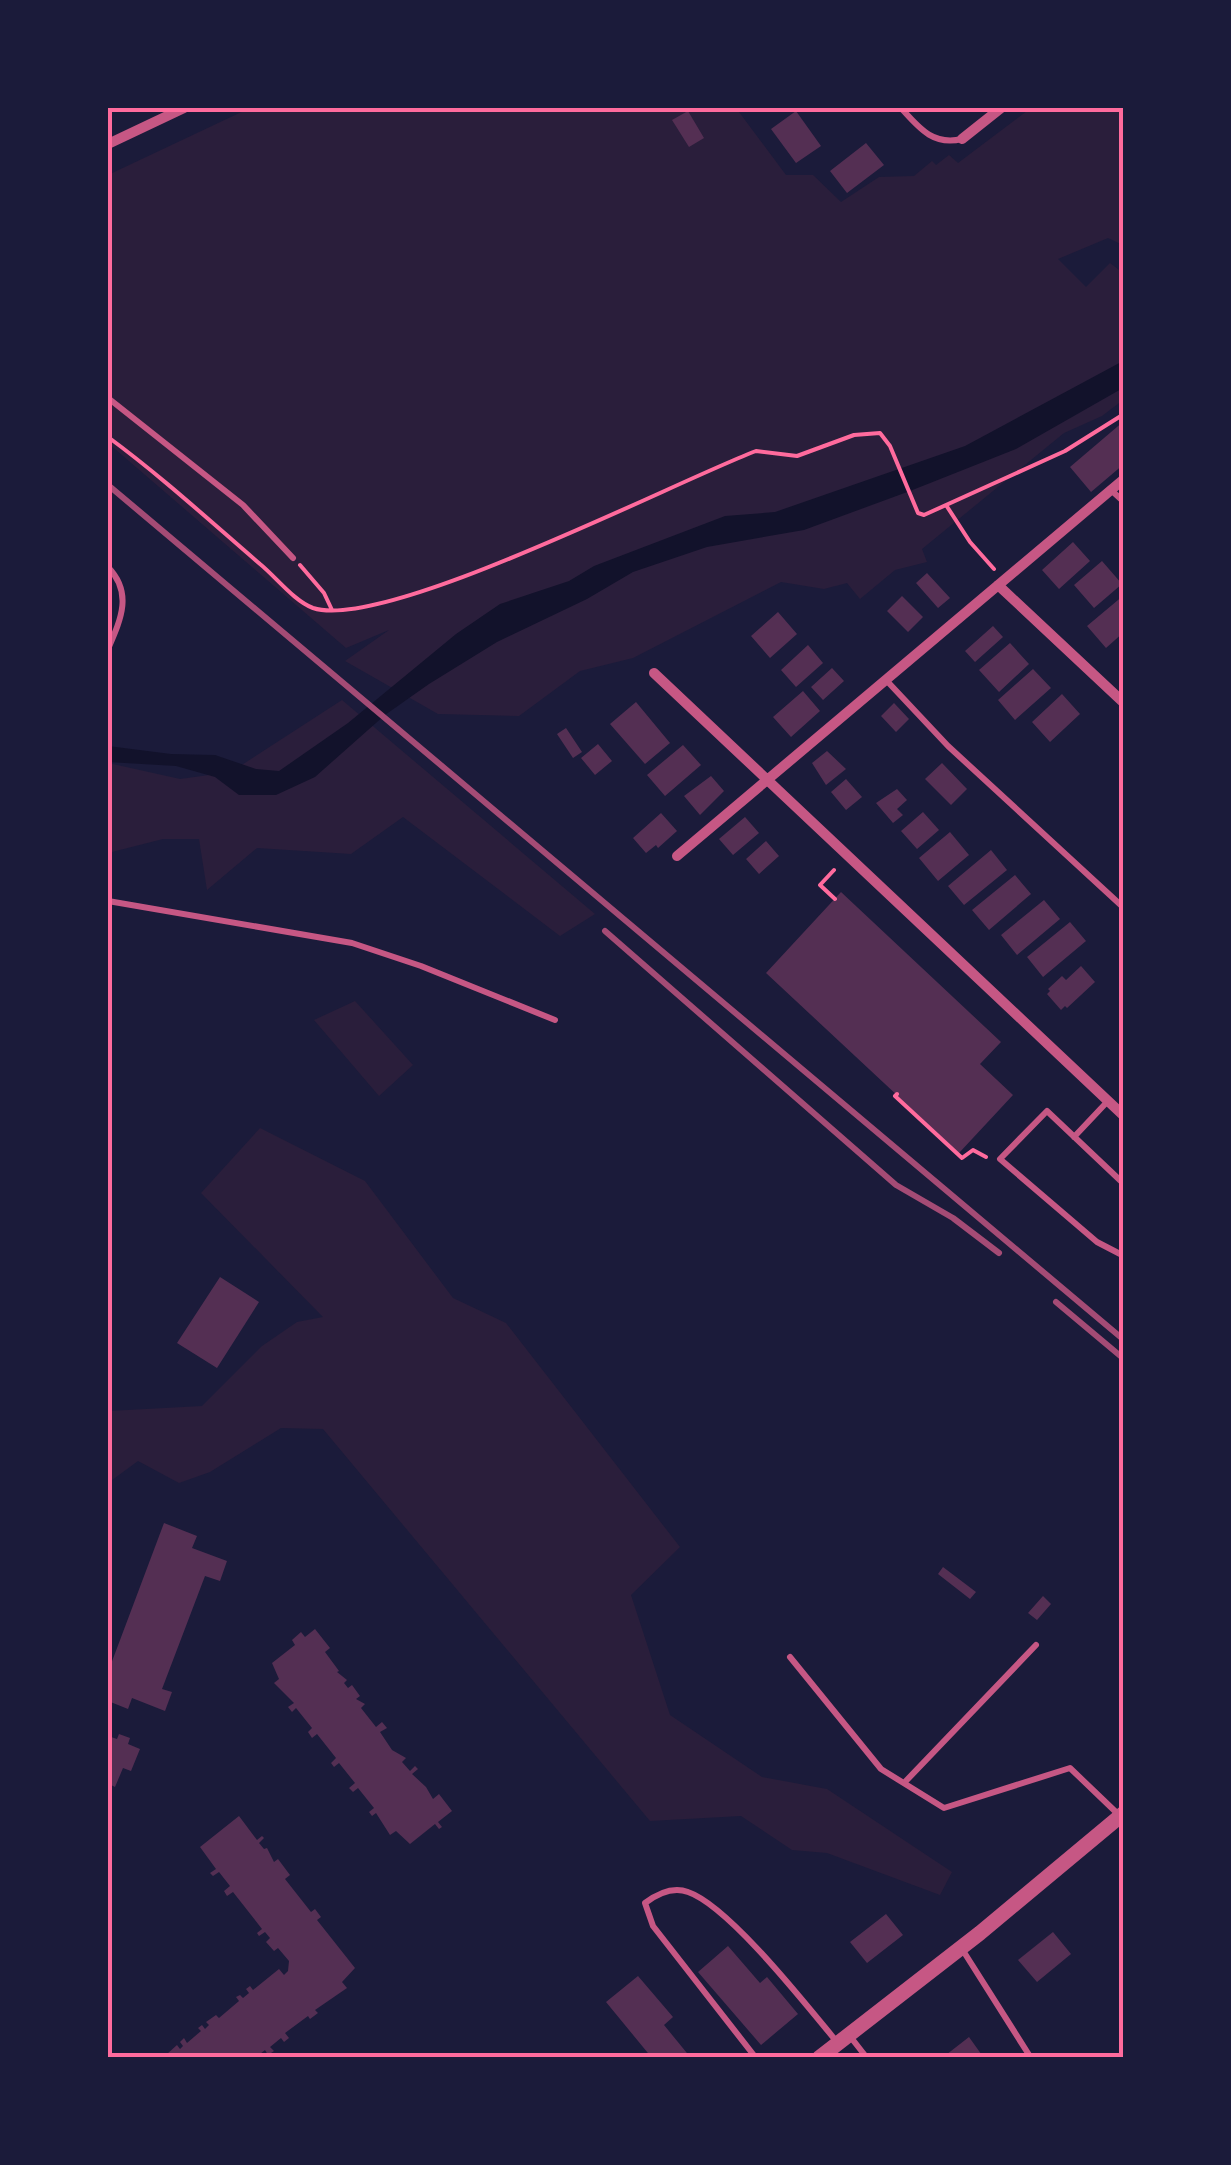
<svg xmlns="http://www.w3.org/2000/svg" width="1231" height="2165" viewBox="0 0 1231 2165" font-family="'DejaVu Sans',sans-serif">
<style>
.green{fill:#2a1e3b}
.water{fill:#12122b}
.building{fill:#542f53}
.lines{fill:none;stroke-linecap:round;stroke-linejoin:round}
.path{stroke:#ff6b9d;stroke-width:4}
.service{stroke:#c65784;stroke-width:6}
.minor{stroke:#c65784;stroke-width:10}
.tertiary{stroke:#c65784;stroke-width:15}
.rail{stroke:#a44b75;stroke-width:6}
.neatline{fill:none;stroke:#ff6b9d;stroke-width:4}
</style>
<rect width="100%" height="100%" fill="#1b1b3a"/>
<path class="green" d="M250,108H736L786,175H813L841,202L879,177L914,176L932,161L936,165L949,155L958,163L1031,108H1123V245L1108,238L1058,259L1086,287L1110,263L1123,273V400L1102,416L1064,433L922,549L927,562L895,570L860,599L847,583L824,589L781,582L633,658L580,671L519,716L438,714L345,661L389,630L346,648L108,443V175Z
M342,700L595,914L560,936L403,817L351,854L257,848L207,890L199,839H163L108,853V763L180,779L231,772Z
M355,1001L413,1065L379,1096L314,1020Z
M260,1128L365,1181L453,1298L506,1323L680,1547L631,1595L670,1715L762,1777L827,1789L952,1872L940,1895L827,1853L792,1850L741,1816L650,1821L323,1429L281,1428L210,1472L179,1483L138,1461L108,1483L109,1411L202,1406L262,1346L297,1322L323,1317L201,1193Z"/>
<path class="water" d="M1123,361V388L1016,449L910,491L804,530L707,547L633,572L587,599L497,642L429,684L385,715L315,777L276,795H239L215,777L176,766L108,762V746L171,754L215,755L256,769L279,771L348,723L456,634L500,604L569,581L594,566L725,516L775,512L965,446Z"/>
<path class="building" d="M688,111L704,138L689,147L672,120Z
M796,111L821,146L796,163L771,129Z
M866,143L884,165L847,193L830,171Z
M1124,421V464L1091,492L1070,467Z
M1073,542L1090,561L1059,589L1042,570Z
M1102,561L1122,584L1094,608L1074,585Z
M927,573L950,598L938,608L916,583Z
M1124,595V632L1106,648L1087,626Z
M902,596L923,617L908,632L887,611Z
M778,612L797,634L770,658L751,636Z
M993,626L1003,637L975,662L965,651Z
M1010,643L1029,664L999,692L979,670Z
M808,645L823,663L796,687L781,670Z
M832,668L844,681L823,700L811,687Z
M1033,669L1051,688L1015,720L998,700Z
M803,691L820,711L791,737L773,717Z
M1062,694L1080,714L1050,742L1032,722Z
M636,702L670,743L645,764L610,724Z
M894,703L909,719L896,732L881,716Z
M566,728L582,752L573,758L557,734Z
M598,744L612,761L595,775L581,758Z
M683,745L701,765L665,796L647,775Z
M827,751L846,769L826,785L812,763Z
M942,763L967,789L951,805L925,779Z
M711,776L724,791L700,815L684,796Z
M846,779L862,797L846,810L831,792Z
M897,789L907,800L897,809L903,815L893,823L876,803Z
M923,812L939,830L917,849L901,831Z
M661,813L677,831L658,848L656,845L646,853L633,838Z
M745,817L759,833L733,855L719,839Z
M950,832L969,855L938,881L919,858Z
M766,841L779,856L759,874L746,859Z
M991,850L1007,870L964,905L948,886Z
M1015,875L1031,894L989,930L972,910Z
M841,892L1001,1042L980,1064L1013,1095L959,1153L766,973Z
M1044,900L1060,919L1017,955L1001,935Z
M1070,922L1086,941L1043,977L1027,957Z
M1081,966L1095,982L1067,1008L1065,1006L1061,1010L1047,994L1050,991L1048,989L1062,976L1066,980Z
M220,1277L259,1302L217,1368L177,1343Z
M164,1523L197,1536L192,1548L227,1561L220,1581L205,1576L162,1689L172,1692L165,1711L132,1698L128,1709L108,1701V1672Z
M943,1567L976,1592L970,1599L938,1574Z
M1043,1596L1051,1604L1037,1620L1028,1613Z
M315,1629L330,1648L325,1652L339,1671L337,1672L347,1680L344,1683L348,1688L352,1685L360,1696L356,1699L365,1704L361,1708L376,1727L382,1722L387,1728L380,1732L392,1750L406,1758L402,1762L410,1771L415,1766L418,1769L412,1774L426,1787L433,1799L439,1794L452,1811L438,1822L442,1827L439,1829L435,1824L410,1844L396,1831L390,1835L376,1813L372,1816L369,1812L374,1808L358,1788L353,1792L349,1788L355,1783L339,1763L334,1767L331,1763L336,1758L317,1734L312,1738L308,1732L312,1728L296,1708L292,1712L288,1707L294,1703L274,1683L279,1679L272,1663L295,1645L292,1640L301,1632L305,1637Z
M119,1734L130,1738L128,1744L140,1749L131,1771L123,1768L115,1787L111,1785L108,1794V1736L117,1739Z
M239,1816L257,1840L262,1836L264,1838L259,1843L264,1849L267,1848L274,1862L278,1859L290,1875L285,1879L311,1912L315,1909L321,1917L317,1920L355,1968L342,1982L347,1988L315,2010L318,2013L310,2019L308,2016L285,2033L289,2038L284,2042L281,2038L270,2047L274,2051L268,2055L265,2050L255,2058H170L167,2054L177,2045L180,2049L183,2046L180,2042L184,2038L187,2043L201,2031L198,2028L202,2025L205,2029L209,2025L206,2022L216,2015L219,2018L239,2001L236,1997L240,1995L243,1998L249,1993L246,1989L250,1986L253,1990L279,1969L284,1975L288,1971L289,1961L278,1948L274,1951L266,1942L270,1938L265,1932L259,1936L257,1933L262,1929L233,1892L227,1896L224,1891L230,1886L219,1872L213,1876L210,1873L216,1869L200,1847Z
M886,1914L903,1935L867,1963L850,1942Z
M1053,1932L1071,1954L1037,1982L1018,1960Z
M728,1946L760,1983L767,1977L798,2014L761,2045L698,1972Z
M638,1976L673,2017L664,2025L691,2058H652L606,2002Z
M969,2037L984,2058H942Z"/>
<g class="lines">
<path class="path" d="M108,437C161,476 210,521 260,564C276,577 294,601 313,608C384,632 674,482 756,451L797,456L854,435L880,433L890,446L918,513L924,515L1065,451L1124,414
M946,505L970,542L994,569
M300,565L324,593L332,610
M834,870L820,885L835,899
M897,1094L895,1096L962,1158L973,1150L986,1157"/>
<path class="service" d="M901,108C919,128 933,146 962,139
M108,398L243,505L293,558
M1111,490L1124,502
M108,567C133,593 121,619 108,649
M886,680L948,746L1124,908
M108,901L352,943L421,966L555,1020
M1074,1137L1107,1102
M1124,1184L1047,1111L1000,1159L1097,1242L1124,1256
M790,1657L881,1769L944,1808L1070,1768L1119,1815
M904,1783L1036,1645
M962,1949L1031,2058
M849,2035L867,2058
M756,2058L653,1926L645,1903C657,1894 672,1886 688,1892C729,1906 807,2006 837,2042"/>
<path class="minor" d="M962,139L1001,108
M108,144L184,108
M998,585L1124,703
M654,673L1124,1116
M677,856L1124,479"/>
<path class="tertiary" d="M819,2058L980,1933L1124,1813"/>
<path class="rail" d="M108,485L1124,1340
M605,931L896,1185L953,1218L999,1253
M1056,1302L1124,1359"/>
</g>
<rect width="1231" height="2165" fill="none" stroke="#1b1b3a" stroke-width="220"/>
<rect x="110" y="110" width="1011" height="1945" class="neatline"/>
</svg>
